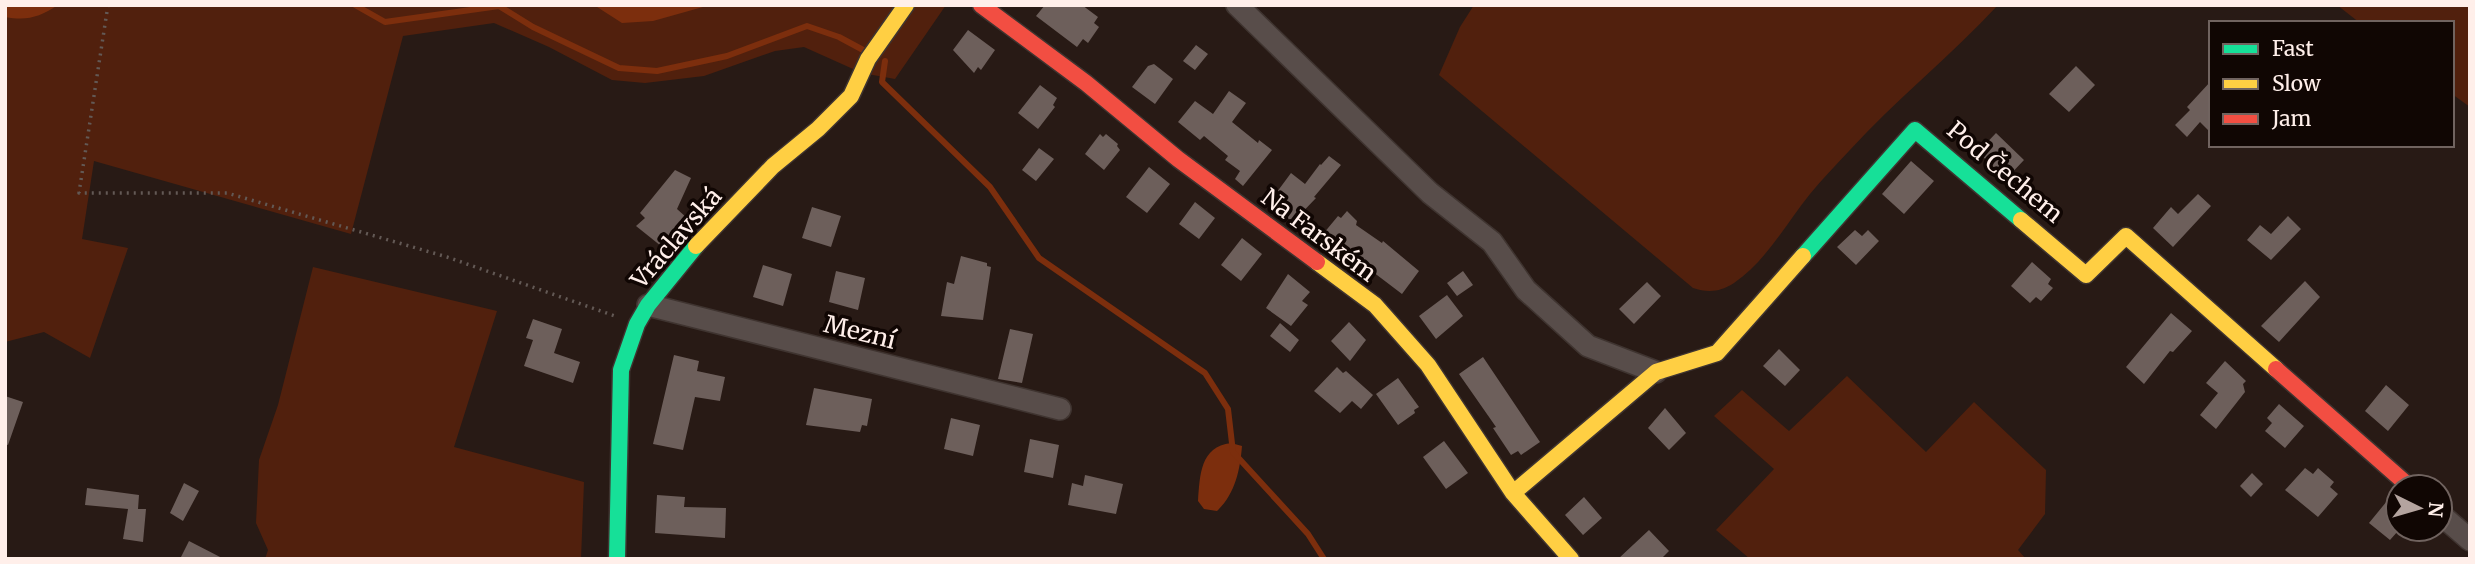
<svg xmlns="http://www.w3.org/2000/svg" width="2475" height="564" viewBox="0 0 2475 564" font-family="Merriweather,serif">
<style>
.green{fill:#51200d}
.water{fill:#7c2e0d}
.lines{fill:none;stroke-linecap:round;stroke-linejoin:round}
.stream{stroke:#7c2e0d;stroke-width:6}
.building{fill:#6d5f5b}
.street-casing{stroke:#3f3430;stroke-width:24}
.fast-casing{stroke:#3f3430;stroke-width:19}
.slow-casing{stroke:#3f3430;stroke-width:19}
.jam-casing{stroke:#3f3430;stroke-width:19}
.path{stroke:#635955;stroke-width:3.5;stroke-dasharray:2 5;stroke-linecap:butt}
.street{stroke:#584d4a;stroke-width:21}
.fast{stroke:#16e098;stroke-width:16}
.slow{stroke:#ffcf43;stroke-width:16}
.jam{stroke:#f24e42;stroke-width:16}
.labels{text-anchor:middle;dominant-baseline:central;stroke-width:7;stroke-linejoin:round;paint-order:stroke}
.street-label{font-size:24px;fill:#ffefea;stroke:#100603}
</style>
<rect width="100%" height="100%" fill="#281a15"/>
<path class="green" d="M5,5H946L895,79L862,73L804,47L775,51L704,76L645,83L612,80L549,47L494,23L403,36L351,234L94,161L82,239L128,248L90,358L44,332L5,342Z
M1474,5H1998C1951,56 1896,99 1849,151C1836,165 1822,179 1810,194C1785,225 1767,260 1734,283C1720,292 1708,293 1693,288L1439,75L1460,27Z
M2337,5H2470V107L2452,94V23H2360Z
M313,267L497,311L454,447L584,482L581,559H265L268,550L256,523L259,460L278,405Z
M1847,376L1926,452L1974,402L2046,470L2045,514L2018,550L2026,559H1750L1716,530L1774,469L1714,416L1742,390L1789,431Z"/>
<path class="water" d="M5,5H58C39,17 28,21 5,17Z
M594,5H710L653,21L622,23Z
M1231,443L1242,446C1240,471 1235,494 1217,511L1204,509L1198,501C1200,475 1200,447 1231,443Z"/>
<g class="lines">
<path class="stream" d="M355,5L385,22L499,6L533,27L619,68L657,71L727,56L807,26L839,37L865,51
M885,61L882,82L990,187L1039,258L1205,373L1228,409L1233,452L1308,534L1324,559"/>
</g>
<path class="building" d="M1045,5H1082L1098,17L1094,23L1099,27L1088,43L1083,39L1077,47L1036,16Z
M968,30L995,50L981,70L978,67L974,73L953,50Z
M1196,45L1208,54L1195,70L1183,61Z
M1154,64L1173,79L1155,104L1132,87L1148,66Z
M2076,66L2095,85L2069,112L2049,94Z
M2211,81V133L2200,122L2187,137L2175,125L2190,110L2187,107Z
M1040,85L1057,98L1053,105L1055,107L1038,129L1018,113Z
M1229,91L1246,103L1232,122L1258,143L1259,140L1272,150L1243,186L1235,179L1240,171L1225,160L1228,156L1204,136L1200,140L1178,122L1195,101L1213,114Z
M1996,133L2024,160L2006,179L1978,152Z
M1100,134L1103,137L1106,134L1118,144L1117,146L1120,150L1104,170L1085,154Z
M1039,148L1054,159L1036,181L1022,170Z
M1329,156L1341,165L1314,197L1316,198L1293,222L1283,215L1288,207L1274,196L1291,173L1305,184L1320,164L1321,165Z
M1911,161L1934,181L1904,214L1882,194Z
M1149,167L1170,184L1147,213L1126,197Z
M675,170L691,178L677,209L687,218L661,246L636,226L645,218L640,213Z
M2198,194L2211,206L2173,247L2153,228L2171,207L2178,214Z
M1195,202L1215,218L1199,239L1179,224Z
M812,207L841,216L831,247L802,238Z
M1347,211L1357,221L1356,225L1382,243L1383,241L1419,271L1402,294L1323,234L1338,216L1341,218Z
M2288,216L2301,229L2271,260L2247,240L2260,225L2271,234Z
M1855,230L1862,236L1868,230L1879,241L1856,265L1837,247Z
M1242,238L1262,254L1241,281L1221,265Z
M961,256L987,263V266L991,267L983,320L941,316L947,282L954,284Z
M2032,262L2051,279L2048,284L2053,288L2041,301L2036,297L2030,303L2011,286Z
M763,265L792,274L783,306L753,297Z
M836,271L865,278L858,310L829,302Z
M1463,271L1473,285L1457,296L1447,283Z
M1288,274L1310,292L1302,301L1308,305L1291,326L1266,308Z
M2305,281L2320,297L2279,342L2261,326Z
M1647,282L1661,296L1634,324L1619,309Z
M1447,295L1463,316L1436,339L1419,316Z
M2171,313L2192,331L2173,352L2170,351L2144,384L2126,367Z
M533,319L562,329L554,353L580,362L573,383L524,366L533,340L526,338Z
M1349,322L1366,340L1350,361L1331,341Z
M1280,323L1299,340L1290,352L1270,336Z
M1010,329L1033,334L1022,383L998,379Z
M1779,349L1800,370L1785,386L1763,366Z
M674,355L699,361L697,371L725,377L720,401L695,397L683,450L653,444Z
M1483,357L1540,442L1521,455L1518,451L1511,455L1493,428L1496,427L1459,374Z
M2225,361L2246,381L2243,384L2245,392L2216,429L2200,415L2218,393L2206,383Z
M1337,367L1343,373L1346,371L1373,395L1361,409L1352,401L1340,413L1314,391Z
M1398,378L1419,407L1414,410L1415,413L1398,425L1376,394Z
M2386,385L2409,405L2388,431L2365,411Z
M814,388L872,399L867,426L862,425L860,432L806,425Z
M5,396L23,402L8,445L5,444Z
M2279,404L2304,426L2285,448L2265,431L2272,423L2267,418Z
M1665,408L1686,433L1669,450L1648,428Z
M951,418L980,425L973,456L944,449Z
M1030,439L1059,445L1053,478L1024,472Z
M1444,441L1468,473L1446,489L1423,457Z
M2305,468L2313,474L2318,468L2334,482L2330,487L2338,494L2318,517L2285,490Z
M2252,473L2263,484L2251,497L2240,486Z
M1085,475L1123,484L1116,514L1068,505L1072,483L1083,486Z
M184,483L199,491L183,521L170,513Z
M87,488L139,495L138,509H146L143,542L123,539L128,509L85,505Z
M657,495L685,497L684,507L726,508L725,538L655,533Z
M1584,497L1602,518L1583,535L1565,515Z
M2387,501L2398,510V531L2390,540L2369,523Z
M1649,530L1669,551L1661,559H1618Z
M189,541L224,559H180Z"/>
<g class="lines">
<defs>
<path id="street" d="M1237,5L1430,193L1492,242L1526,290L1588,346L1656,372
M648,305L1060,409
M2440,514L2470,540"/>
<path id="fast" d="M1803,256L1915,130L2021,220
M617,559L621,370L637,324L648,305L696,246"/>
<path id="slow" d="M2021,220L2086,275L2126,236L2276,369
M696,246L773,166L818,129L851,96L868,59L906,5
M1317,262L1375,305L1428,365L1513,493L1571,559
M1513,493L1656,372L1717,353L1803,256"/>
<path id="jam" d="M981,5L1086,83L1178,159L1317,262
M2276,369L2410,487"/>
</defs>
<use href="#street" class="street-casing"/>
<use href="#fast" class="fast-casing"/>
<use href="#slow" class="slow-casing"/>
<use href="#jam" class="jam-casing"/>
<path class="path" d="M108,5L79,193H227L447,257L615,316"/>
<use href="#street" class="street"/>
<use href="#fast" class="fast"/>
<use href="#slow" class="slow"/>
<use href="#jam" class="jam"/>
</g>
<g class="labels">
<g class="street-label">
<text transform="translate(2005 172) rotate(40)">Pod Čechem</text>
<text transform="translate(1319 235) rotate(37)">Na Farském</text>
<text transform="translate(676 238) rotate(-49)">Vráclavská</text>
<text transform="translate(860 332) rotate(14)">Mezní</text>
</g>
</g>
<rect width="2475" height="564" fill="none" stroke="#ffefea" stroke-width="14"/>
<rect x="2209" y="21" width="245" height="126" fill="#100603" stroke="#70635f" stroke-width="2"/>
<rect x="2223" y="44" width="35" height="10" fill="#16e098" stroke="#70635f" stroke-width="2"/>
<text x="2272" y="56" font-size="21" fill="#ffefea">Fast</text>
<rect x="2223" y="79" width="35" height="10" fill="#ffcf43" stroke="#70635f" stroke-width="2"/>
<text x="2272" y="91" font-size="21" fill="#ffefea">Slow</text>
<rect x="2223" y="114" width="35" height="10" fill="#f24e42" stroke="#70635f" stroke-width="2"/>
<text x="2272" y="126" font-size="21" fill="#ffefea">Jam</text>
<g transform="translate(2419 508) rotate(95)"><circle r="33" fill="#100603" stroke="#70635f" stroke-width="2"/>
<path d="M0-5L12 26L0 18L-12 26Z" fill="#b4a49f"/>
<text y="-10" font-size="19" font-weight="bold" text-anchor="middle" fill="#ffefea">N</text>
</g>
</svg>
